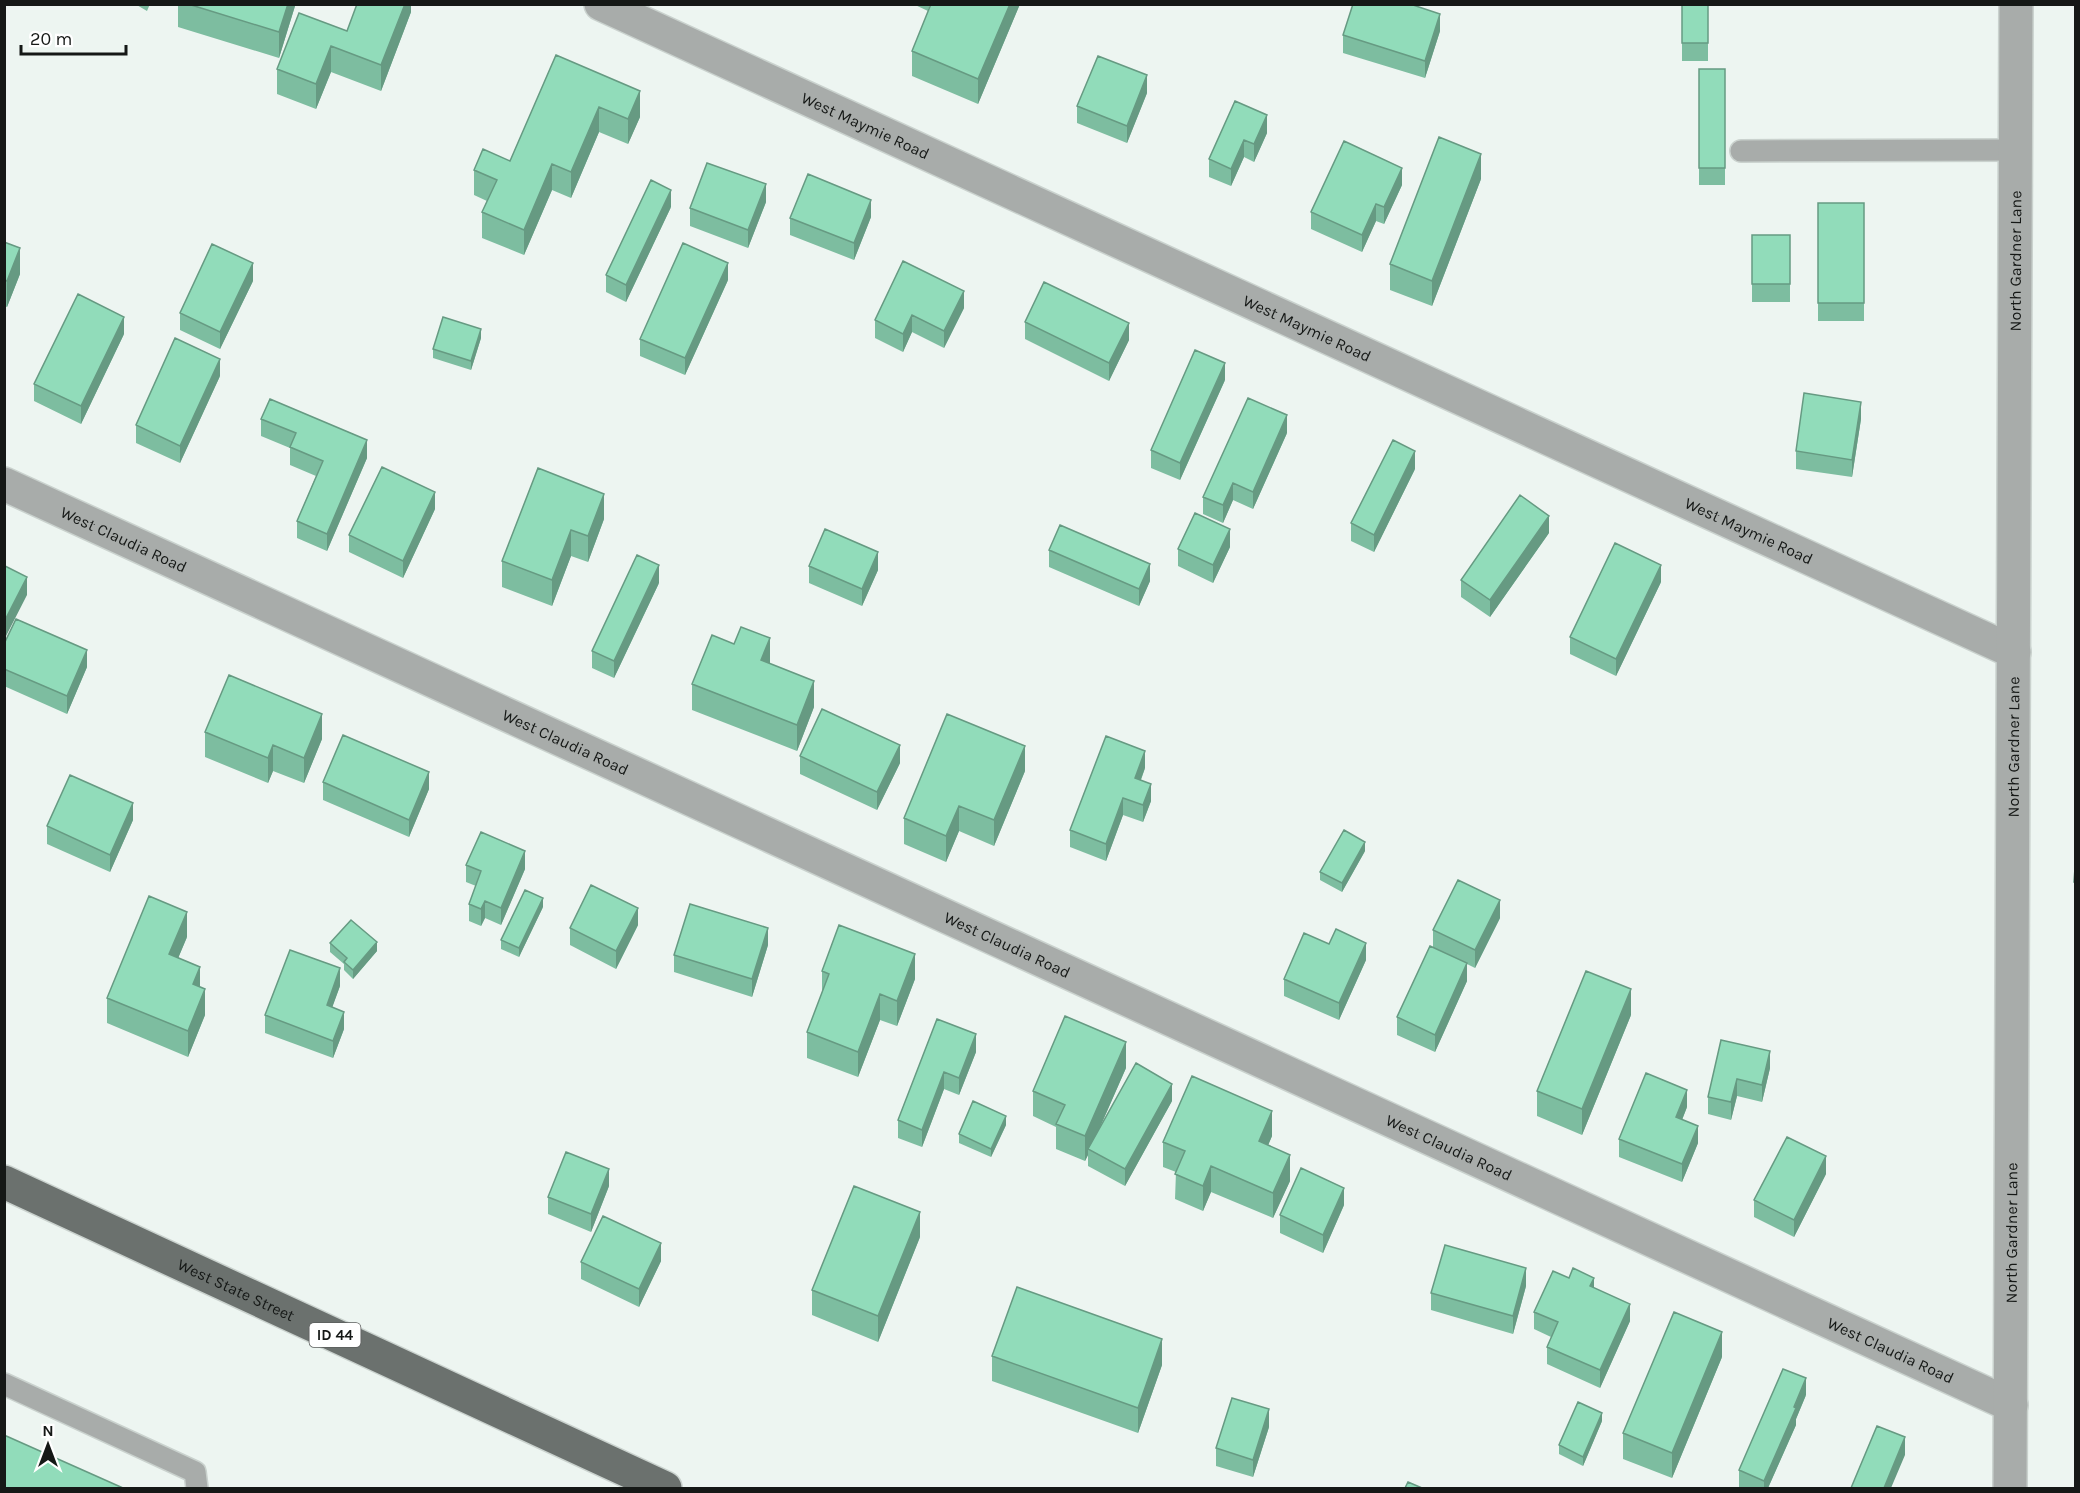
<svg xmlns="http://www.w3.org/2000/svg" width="2080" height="1493" viewBox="0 0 2080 1493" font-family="Karla,sans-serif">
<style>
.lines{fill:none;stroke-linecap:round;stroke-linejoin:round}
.service-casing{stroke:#cad2ce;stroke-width:24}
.minor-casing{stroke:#cad2ce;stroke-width:36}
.primary-casing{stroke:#cad2ce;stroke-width:36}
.service{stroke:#a8acaa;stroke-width:21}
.minor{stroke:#a8acaa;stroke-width:33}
.primary{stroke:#6b716e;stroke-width:33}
.wall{fill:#7dbda0}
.shaded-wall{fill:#669a82}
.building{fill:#91dcba;stroke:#669a82;stroke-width:1.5}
.labels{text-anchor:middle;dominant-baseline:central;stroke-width:4.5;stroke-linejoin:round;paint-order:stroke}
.shield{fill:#fff;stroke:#5b5d5c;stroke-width:1.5}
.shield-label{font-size:15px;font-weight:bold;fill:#151816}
.street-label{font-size:16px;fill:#151816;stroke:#fff}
</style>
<rect width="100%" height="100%" fill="#edf5f1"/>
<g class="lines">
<defs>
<path id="service" d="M1741,151L2016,150
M4,1384L195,1472L197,1488"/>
<g id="minor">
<path id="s1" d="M601,4L2014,652"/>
<path id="s2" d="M4,484L2011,1405"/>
<path id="s3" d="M2010,1488L2016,4"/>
</g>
<g id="primary">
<path id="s4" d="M4,1182L665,1488"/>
</g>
</defs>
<use href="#service" class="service-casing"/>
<use href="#minor" class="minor-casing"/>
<use href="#primary" class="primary-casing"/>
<use href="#service" class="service"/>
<use href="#minor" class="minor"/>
<use href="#primary" class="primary"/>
</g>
<path class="wall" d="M135,4H150L147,11Z
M178,4H295V6L279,58L178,27Z
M411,4V12L381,91L331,72L316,109L277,94V69L347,31Z
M913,4H930L928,11Z
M1020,4L978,104L912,76V51Z
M1682,4H1708V61H1682Z
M1440,31L1425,78L1343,53V35Z
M556,55L640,117L628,144L599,132L571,198L552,190L524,255L482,238V212L487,201L474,195V170L510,161Z
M1699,69H1725V185H1699Z
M1147,93L1127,143L1077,123V106Z
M1235,101L1267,133L1254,162L1244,157L1231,186L1209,177V159Z
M1481,179L1432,306L1390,290V264Z
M1402,185L1384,224L1376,221L1362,252L1311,229V212Z
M766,202L748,248L690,226V208Z
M1818,203H1864V321H1818Z
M671,207L626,302L606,292V275Z
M871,217L854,260L790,235V218Z
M1752,235H1790V302H1752Z
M4,242L20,274L7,307L4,306Z
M728,280L685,375L640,356V339Z
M253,281L220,349L180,330V313Z
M964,308L944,348L912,332L903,352L875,338V320Z
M1025,322L1129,340L1109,381L1025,339Z
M124,334L81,424L34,401V384Z
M481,338L471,370L433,358V349Z
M220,376L180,463L136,443V425Z
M1225,380L1180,480L1151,468V450Z
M261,419L367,458L327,551L297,538V521L316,476L290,465V448L261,436Z
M1861,419L1852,477L1796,469V451Z
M1287,433L1253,509L1233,500L1223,523L1203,514V497Z
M538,468L604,519L588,562L571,556L552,606L502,587V561Z
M1415,469L1374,552L1351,541V523Z
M435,509L403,578L349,552V535Z
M1549,533L1490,617L1461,597V580Z
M1230,547L1213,583L1178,566V549Z
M1049,550L1150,581L1139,606L1049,567Z
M809,566L878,570L862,606L809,583Z
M1661,582L1616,676L1570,654V637Z
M659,583L614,678L592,668V651Z
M4,644L87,667L67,714L4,686Z
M770,664L814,707L797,751L692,710V684Z
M205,732L322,739L304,783L273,771L268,783L205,757Z
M800,756L900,763L877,810L800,774Z
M1145,768L1141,780L1151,801L1143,822L1123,815L1106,861L1070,847V830Z
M1025,771L994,846L959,831L946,862L904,844V818Z
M323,782L429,789L409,837L323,800Z
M133,820L110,872L47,844V826Z
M1365,851L1342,892L1320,880V872Z
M2076,854V900H2074Z
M466,865L525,869L501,925L485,918L481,926L469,921V904L476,886L466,882Z
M543,907L519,957L501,949V940Z
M1500,918L1475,968L1467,964V981L1435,1052L1397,1035V1017L1433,947V930Z
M638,925L616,969L570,945V928Z
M187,937L178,958L200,987L205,1015L188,1057L107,1023V998Z
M330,943L377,951L353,979L344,970V964L330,952Z
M1329,944L1366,960L1339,1020L1284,996V979Z
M768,945L752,997L674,972V955Z
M822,971L915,979L897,1026L880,1020L858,1077L807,1058V1032L822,994Z
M340,986L332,1007L344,1029L333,1058L265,1033V1015Z
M1631,1015L1582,1135L1537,1116V1091Z
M937,1019L976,1052L959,1095L944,1089L922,1147L898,1138V1120Z
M1721,1040L1770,1068L1762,1102L1737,1096L1731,1120L1708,1114V1097Z
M1126,1068L1100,1127L1172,1101L1125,1186L1088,1166V1155L1085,1161L1056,1149V1127L1033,1116V1091Z
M1687,1107L1682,1120L1698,1143L1682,1182L1619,1157V1139Z
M1006,1125L991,1157L959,1143V1134Z
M1272,1136L1268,1145L1290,1181L1273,1218L1211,1192L1203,1211L1175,1199L1176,1172L1163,1167V1142Z
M1826,1174L1794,1237L1754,1217V1200Z
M609,1186L591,1232L548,1214V1197Z
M1344,1205L1323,1253L1280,1233V1215Z
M920,1237L878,1342L812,1315V1290Z
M661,1261L639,1307L581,1279V1262Z
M1569,1278L1594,1288L1630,1321L1600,1388L1547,1364V1347L1551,1337L1534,1329V1312Z
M1526,1286L1513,1334L1431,1310V1293Z
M992,1356L1162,1365L1138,1433L992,1381Z
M1722,1357L1672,1478L1623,1459V1433Z
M1806,1395L1796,1419V1425L1768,1488H1739V1470Z
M1602,1421L1583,1466L1559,1454V1445Z
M1269,1427L1253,1477L1216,1466V1448Z"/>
<path class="shaded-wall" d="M288,4H295V6L279,58V32Z
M405,4H411V12L381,91V65Z
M1010,4H1020L978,104V79Z
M1440,14V31L1425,78V61Z
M331,46V72L316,109V84Z
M1147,75V93L1127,143V126Z
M640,91V117L628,144V119Z
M599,107V132L571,198V172Z
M1267,115V133L1254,162V144Z
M1244,140V157L1231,186V169Z
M1481,154V179L1432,306V281Z
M552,164V190L524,255V230Z
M1402,168V185L1384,224V207Z
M766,184V202L748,248V230Z
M671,190V207L626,302V285Z
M871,200V217L854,260V243Z
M1376,204V221L1362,252V235Z
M20,248V274L7,307V281Z
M253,263V281L220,349V332Z
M728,263V280L685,375V358Z
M964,291V308L944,348V331Z
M912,315V332L903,352V334Z
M124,317V334L81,424V406Z
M1129,323V340L1109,381V363Z
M481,329V338L471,370V361Z
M220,359V376L180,463V446Z
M1225,363V380L1180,480V463Z
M1861,402V419L1852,477V460Z
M1287,415V433L1253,509V492Z
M367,440V458L327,551V534Z
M1415,451V469L1374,552V535Z
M1233,483V500L1223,523V505Z
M435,492V509L403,578V561Z
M604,494V519L588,562V536Z
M1549,516V533L1490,617V600Z
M1230,529V547L1213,583V565Z
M571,530V556L552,606V580Z
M878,552V570L862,606V589Z
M1150,564V581L1139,606V589Z
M659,565V583L614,678V661Z
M1661,565V582L1616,676V659Z
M27,577V595L4,640V622Z
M770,638V664L761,660Z
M87,650V667L67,714V696Z
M814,681V707L797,751V725Z
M322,714V739L304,783V758Z
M273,745V771L268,783V758Z
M900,745V763L877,810V792Z
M1025,746V771L994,846V820Z
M1145,751V768L1135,795V778Z
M429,772V789L409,837V820Z
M1151,784V801L1143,822V805Z
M1123,798V815L1106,861V844Z
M133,803V820L110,872V855Z
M959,806V831L946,862V836Z
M1365,842V851L1342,892V883Z
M525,851V869L501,925V908Z
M543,898V907L519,957V948Z
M1500,900V918L1475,968V950Z
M485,901V918L481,926V909Z
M638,908V925L616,969V951Z
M187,912V937L169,980V954Z
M768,928V945L752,997V979Z
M377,942V951L353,979V970Z
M1366,943V960L1339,1020V1003Z
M915,954V979L897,1026V1001Z
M1467,963V981L1435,1052V1035Z
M200,967V992L193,984Z
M340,968V986L327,1022V1005Z
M205,989V1015L188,1057V1031Z
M1631,989V1015L1582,1135V1109Z
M880,994V1020L858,1077V1052Z
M344,1012V1029L333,1058V1041Z
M976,1034V1052L959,1095V1078Z
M1126,1042V1068L1090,1150L1088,1149V1155L1085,1161V1136Z
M1770,1051V1068L1762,1102V1085Z
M944,1072V1089L922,1147V1130Z
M1737,1079V1096L1731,1120V1102Z
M1172,1084V1101L1125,1186V1169Z
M1687,1090V1107L1676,1135V1117Z
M1272,1111V1136L1259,1167V1141Z
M1006,1116V1125L991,1157V1149Z
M1698,1126V1143L1682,1182V1164Z
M1290,1155V1181L1273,1218V1193Z
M1826,1156V1174L1794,1237V1220Z
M1211,1166V1192L1203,1211V1186Z
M609,1169V1186L591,1232V1214Z
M1344,1188V1205L1323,1253V1235Z
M920,1212V1237L878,1342V1316Z
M661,1243V1261L639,1307V1289Z
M1526,1268V1286L1513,1334V1316Z
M1594,1278V1295L1590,1286Z
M1630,1304V1321L1600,1388V1370Z
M1722,1332V1357L1672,1478V1453Z
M1162,1339V1365L1138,1433V1408Z
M1806,1378V1395L1796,1419V1425L1768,1488H1764V1481Z
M1269,1409V1427L1253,1477V1460Z
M1602,1413V1421L1583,1466V1457Z
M1905,1437V1455L1891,1488H1884Z"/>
<path class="building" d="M188,4H288L279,32Z
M357,4H405L381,65L331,46L316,84L277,69L299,13L347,31Z
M931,4H1010L978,79L912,51Z
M1353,4H1410L1440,14L1425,61L1343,35Z
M1682,4H1708V43H1682Z
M556,55L640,91L628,119L599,107L571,172L552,164L524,230L482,212L497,180L474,170L483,149L510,161Z
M1098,56L1147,75L1127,126L1077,106Z
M1699,69H1725V168H1699Z
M1235,101L1267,115L1254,144L1244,140L1231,169L1209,159Z
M1439,137L1481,154L1432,281L1390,264Z
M1344,141L1402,168L1384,207L1376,204L1362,235L1311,212Z
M707,163L766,184L748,230L690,208Z
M808,174L871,200L854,243L790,218Z
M651,180L671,190L626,285L606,275Z
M1818,203H1864V303H1818Z
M1752,235H1790V284H1752Z
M4,242L20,248L7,281L4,280Z
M683,243L728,263L685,358L640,339Z
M212,244L253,263L220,332L180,313Z
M903,261L964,291L944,331L912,315L903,334L875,320Z
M1044,282L1129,323L1109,363L1025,322Z
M78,294L124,317L81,406L34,384Z
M443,317L481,329L471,361L433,349Z
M175,338L220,359L180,446L136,425Z
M1195,350L1225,363L1180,463L1151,450Z
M1804,393L1861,402L1852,460L1796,451Z
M1248,398L1287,415L1253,492L1233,483L1223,505L1203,497Z
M270,399L367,440L327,534L297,521L323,461L290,447L296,433L261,419Z
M1393,440L1415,451L1374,535L1351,523Z
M382,467L435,492L403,561L349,535Z
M538,468L604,494L588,536L571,530L552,580L502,561Z
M1520,495L1549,516L1490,600L1461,580Z
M1195,513L1230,529L1213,565L1178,549Z
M1060,525L1150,564L1139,589L1049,550Z
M825,529L878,552L862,589L809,566Z
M1615,543L1661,565L1616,659L1570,637Z
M637,555L659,565L614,661L592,651Z
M5,566L27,577L4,622V568Z
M16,619L87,650L67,696L4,669V644Z
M741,627L770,638L761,660L814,681L797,725L692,684L712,635L734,644Z
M229,675L322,714L304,758L273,745L268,758L205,732Z
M822,709L900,745L877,792L800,756Z
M947,714L1025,746L994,820L959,806L946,836L904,818Z
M343,735L429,772L409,820L323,782Z
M1106,736L1145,751L1135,778L1151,784L1143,805L1123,798L1106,844L1070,830Z
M70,775L133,803L110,855L47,826Z
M1344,830L1365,842L1342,883L1320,872Z
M481,832L525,851L501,908L485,901L481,909L469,904L481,871L466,865Z
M2076,854V882H2074Z
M1458,880L1500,900L1475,950L1433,930Z
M591,885L638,908L616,951L570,928Z
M525,890L543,898L519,948L501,940Z
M149,896L187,912L169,954L200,967L193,984L205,989L188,1031L107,998Z
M690,904L768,928L752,979L674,955Z
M351,920L377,942L353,970L344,962L347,958L330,943Z
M839,925L915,954L897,1001L880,994L858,1052L807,1032L829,974L822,971Z
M1336,929L1366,943L1339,1003L1284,979L1304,933L1329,944Z
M1430,946L1467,963L1435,1035L1397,1017Z
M290,950L340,968L327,1005L344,1012L333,1041L265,1015Z
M1586,971L1631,989L1582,1109L1537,1091Z
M1065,1016L1126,1042L1085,1136L1056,1124L1065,1105L1033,1091Z
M937,1019L976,1034L959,1078L944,1072L922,1130L898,1120Z
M1721,1040L1770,1051L1762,1085L1737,1079L1731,1102L1708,1097Z
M1136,1063L1172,1084L1125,1169L1088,1149Z
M1646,1073L1687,1090L1676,1117L1698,1126L1682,1164L1619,1139Z
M1192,1076L1272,1111L1259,1141L1290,1155L1273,1193L1211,1166L1203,1186L1175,1174L1185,1151L1163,1142Z
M973,1101L1006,1116L991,1149L959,1134Z
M1787,1137L1826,1156L1794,1220L1754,1200Z
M566,1152L609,1169L591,1214L548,1197Z
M1301,1168L1344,1188L1323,1235L1280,1215Z
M854,1186L920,1212L878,1316L812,1290Z
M603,1216L661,1243L639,1289L581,1262Z
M1445,1245L1526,1268L1513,1316L1431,1293Z
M1573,1268L1594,1278L1590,1286L1630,1304L1600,1370L1547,1347L1558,1322L1534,1312L1553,1271L1569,1278Z
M1017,1287L1162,1339L1138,1408L992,1356Z
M1674,1312L1722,1332L1672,1453L1623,1433Z
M1783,1369L1806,1378L1794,1407L1796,1408L1764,1481L1739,1470Z
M1232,1398L1269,1409L1253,1460L1216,1448Z
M1578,1402L1602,1413L1583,1457L1559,1445Z
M1877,1426L1905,1437L1884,1488H1851Z
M4,1435L123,1488H4Z
M1408,1482L1422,1488H1405Z"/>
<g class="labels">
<rect class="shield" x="309.5" y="1323" width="51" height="24" rx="4.5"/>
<g class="shield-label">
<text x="335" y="1335">ID 44</text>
</g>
<g class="street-label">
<text stroke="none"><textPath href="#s1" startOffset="291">West Maymie Road</textPath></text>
<text stroke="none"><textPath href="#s3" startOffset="1227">North Gardner Lane</textPath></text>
<text stroke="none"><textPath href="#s1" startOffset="777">West Maymie Road</textPath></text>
<text stroke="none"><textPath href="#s1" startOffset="1263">West Maymie Road</textPath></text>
<text stroke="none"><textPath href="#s2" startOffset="132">West Claudia Road</textPath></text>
<text stroke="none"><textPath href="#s2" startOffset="618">West Claudia Road</textPath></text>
<text stroke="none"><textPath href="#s3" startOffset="741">North Gardner Lane</textPath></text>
<text stroke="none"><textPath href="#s2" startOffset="1104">West Claudia Road</textPath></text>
<text stroke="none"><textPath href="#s2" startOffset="1590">West Claudia Road</textPath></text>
<text stroke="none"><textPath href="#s3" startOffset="255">North Gardner Lane</textPath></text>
<text stroke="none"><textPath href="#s4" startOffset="256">West State Street</textPath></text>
<text stroke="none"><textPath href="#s2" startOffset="2076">West Claudia Road</textPath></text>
</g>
</g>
<rect width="2080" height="1493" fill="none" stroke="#151816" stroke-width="12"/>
<g transform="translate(48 1445)" stroke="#ffffff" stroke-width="4.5" paint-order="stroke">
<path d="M0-4.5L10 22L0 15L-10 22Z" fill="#151816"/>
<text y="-9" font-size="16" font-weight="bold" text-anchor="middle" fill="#151816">N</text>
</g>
<path d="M21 45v9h105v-9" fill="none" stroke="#151816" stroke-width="3"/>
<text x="30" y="45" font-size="18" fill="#151816" stroke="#ffffff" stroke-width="4.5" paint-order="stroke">20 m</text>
</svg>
